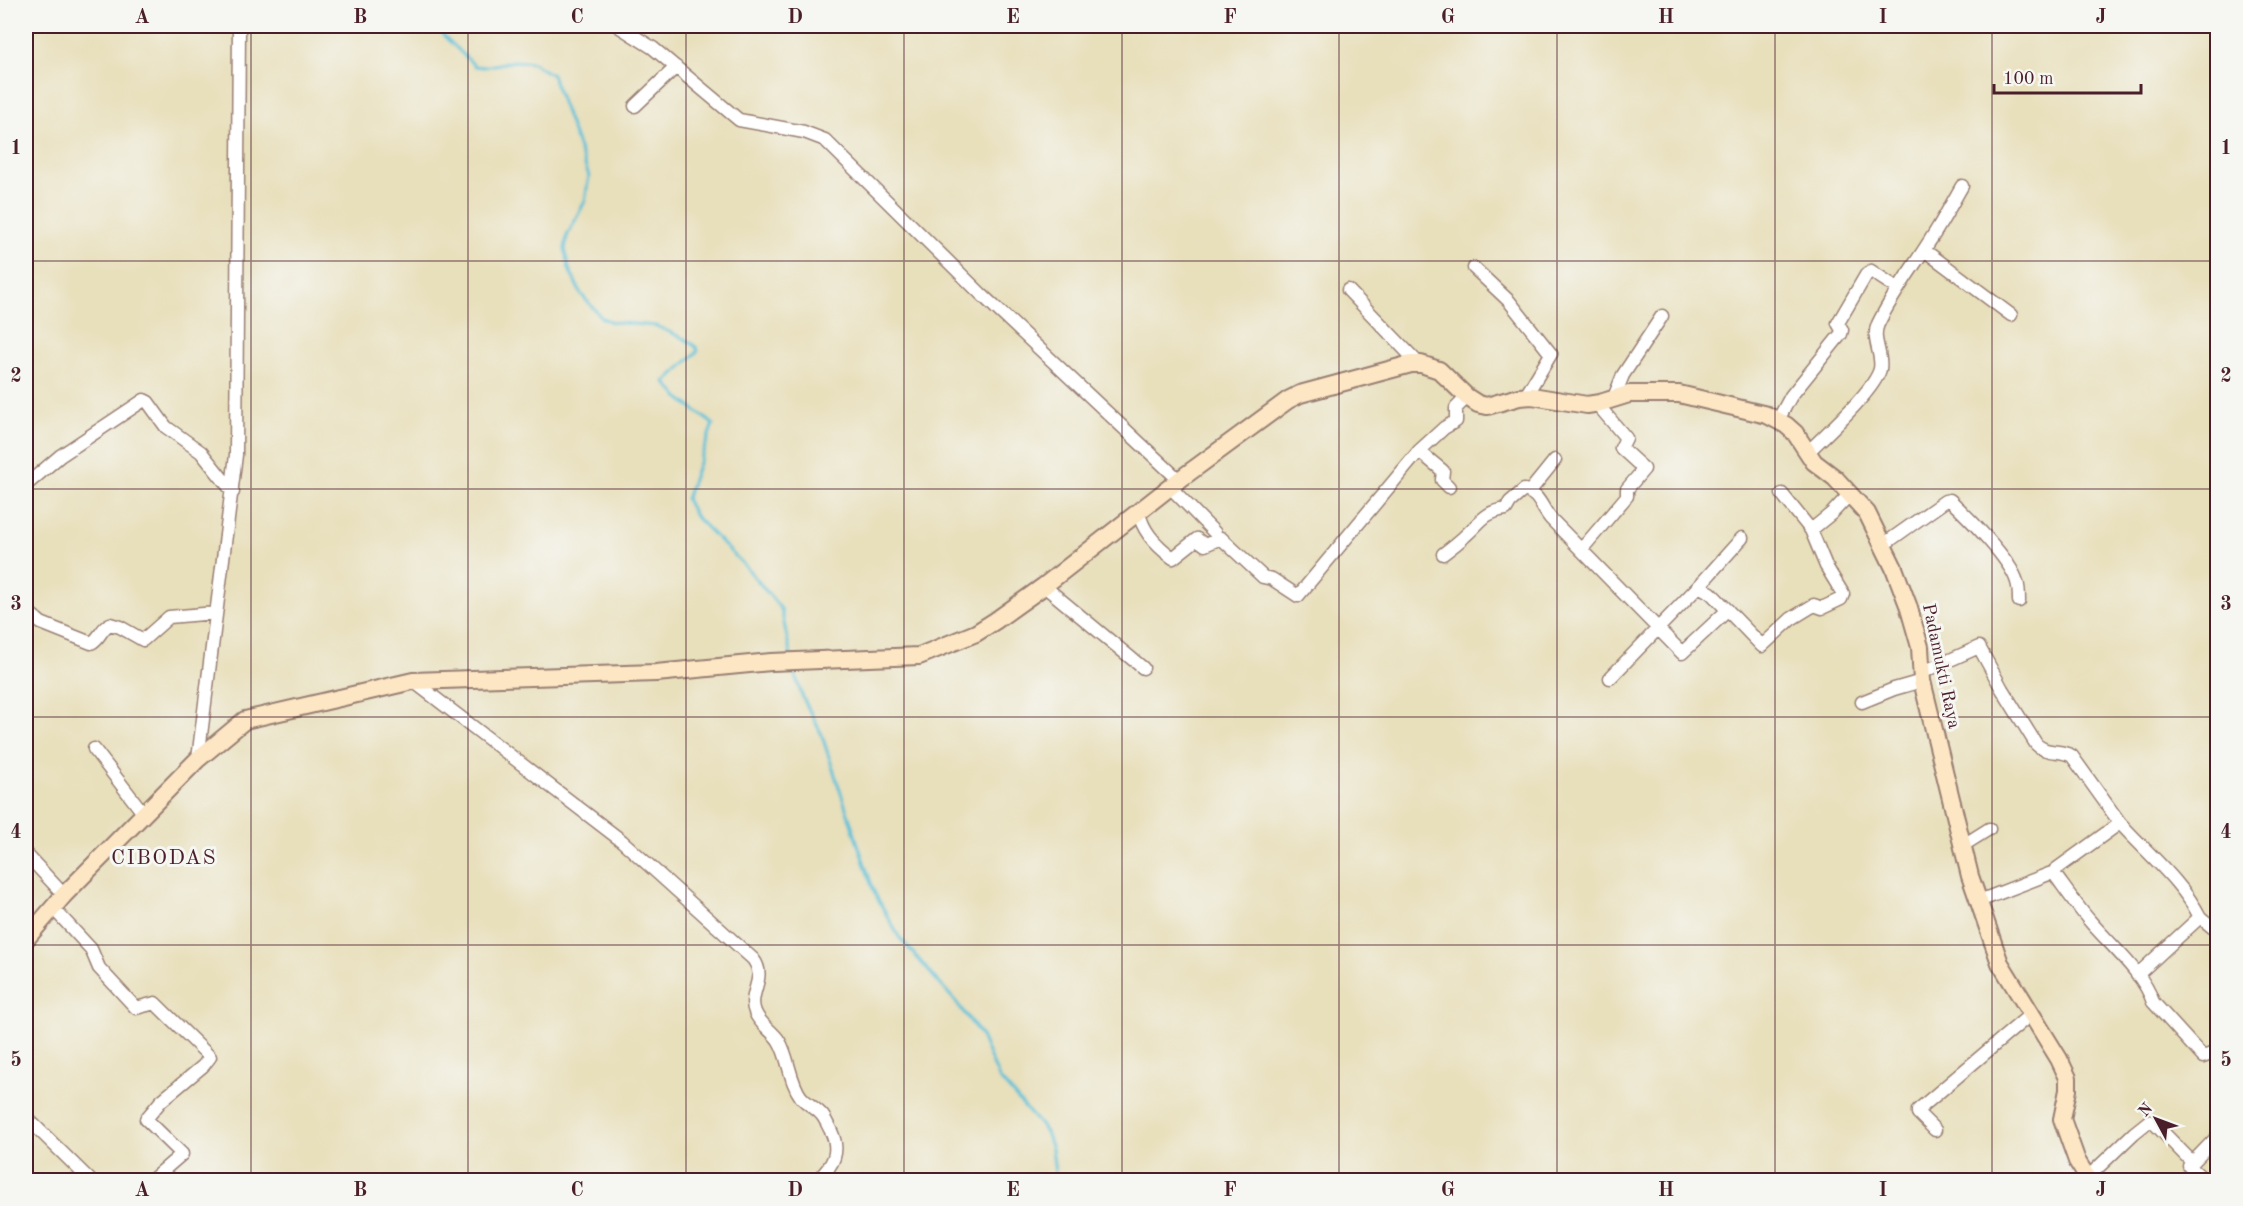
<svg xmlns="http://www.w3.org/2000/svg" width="2243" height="1206" viewBox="0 0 2243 1206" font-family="'Old Standard TT',serif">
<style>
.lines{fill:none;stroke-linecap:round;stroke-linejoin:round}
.stream{stroke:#5ac0d8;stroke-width:3}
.street-casing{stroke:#997f73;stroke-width:15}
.secondary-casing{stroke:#997f73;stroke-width:20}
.street{stroke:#fff;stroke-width:12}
.secondary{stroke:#fce6c4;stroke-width:16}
.grid{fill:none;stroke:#4a1f2b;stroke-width:1.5;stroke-opacity:0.55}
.labels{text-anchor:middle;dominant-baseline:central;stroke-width:6;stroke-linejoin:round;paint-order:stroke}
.street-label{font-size:18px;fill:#4a1f2b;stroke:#f6f6f2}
.quarter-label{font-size:21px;letter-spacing:1.5px;fill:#4a1f2b;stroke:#f6f6f2}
.neatline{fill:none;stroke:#4a1f2b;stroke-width:2}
.grid-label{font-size:20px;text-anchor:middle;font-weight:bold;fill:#4a1f2b}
</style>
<rect width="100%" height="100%" fill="#f6f6f2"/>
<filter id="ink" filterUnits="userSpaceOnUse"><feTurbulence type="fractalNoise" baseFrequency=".0167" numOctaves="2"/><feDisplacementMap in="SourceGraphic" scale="12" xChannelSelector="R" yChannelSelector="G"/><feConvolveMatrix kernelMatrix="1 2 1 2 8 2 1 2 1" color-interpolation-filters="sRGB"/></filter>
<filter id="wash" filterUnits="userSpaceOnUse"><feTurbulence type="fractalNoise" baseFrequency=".008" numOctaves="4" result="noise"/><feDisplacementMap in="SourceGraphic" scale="24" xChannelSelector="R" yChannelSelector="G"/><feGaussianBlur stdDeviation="1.35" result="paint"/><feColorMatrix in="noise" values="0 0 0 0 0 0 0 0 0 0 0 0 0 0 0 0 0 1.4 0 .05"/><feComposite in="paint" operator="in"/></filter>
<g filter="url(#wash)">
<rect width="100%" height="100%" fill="#e8dfbb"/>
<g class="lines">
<path class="stream" d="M438,26L444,36L475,66L484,67L514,61L533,63L552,75L589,176L585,201L567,236L565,249L569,269L581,294L602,318L612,322L656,326L685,339L696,347L698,351L665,382L679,398L713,424L686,499L695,516L748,569L781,609L791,656
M793,668L802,696L821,733L874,892L899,937L956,1002L980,1034L999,1078L1046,1132L1052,1149L1056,1180"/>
</g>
</g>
<g filter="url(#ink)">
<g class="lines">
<defs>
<path id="street" d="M618,26L653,48L739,120L804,132L825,140L981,294L1179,480
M635,106L676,67
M1924,250L2011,315
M1474,268L1509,301L1551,354L1525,397
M1348,290L1419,364
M1613,400L1623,375L1662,316
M1778,420L1791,396L1841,334L1842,330L1838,323L1866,275L1871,271L1897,288
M1419,451L1443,471L1442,480L1449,487
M1808,452C1825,435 1875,390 1880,369C1883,354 1871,339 1878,324C1892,295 1912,269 1929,242C1941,224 1951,205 1962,186
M26,485L60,456L144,400L148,402L166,427L201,452L233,492
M1170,487L1215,533
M1530,491L1555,460
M1782,494L1811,530
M1139,512C1142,531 1158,547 1173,558L1197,539L1205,545L1221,538L1263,577L1272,579L1298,596L1419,451L1444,428L1456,421V408L1467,397
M1883,545L1945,501L1950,500C1968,517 2011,560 2017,582C2019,588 2019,595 2019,601
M1581,550L1627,496V489L1644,469L1621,448L1626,438L1597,404
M1443,554C1451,548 1459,542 1466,535C1481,522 1484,512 1506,509L1510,502L1524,490C1539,493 1542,509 1551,519L1682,653L1728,610
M1044,586L1143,668
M1699,586L1711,593L1762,646L1791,619L1814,605L1822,608L1841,599L1843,594L1826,566L1811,530L1832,513L1850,494
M26,610L41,623L91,643C100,639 101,628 110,624L120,627L143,640L169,617L215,613
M1921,673L1979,647L2002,689L2036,744C2047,755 2060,749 2072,756L2120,823L2055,870V875C2066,890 2077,906 2089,920C2109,944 2143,972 2153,1002L2203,1057L2211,1054L2218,1048
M1610,678L1699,586L1742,538
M413,681L622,841L753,959C768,978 747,993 755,1012C760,1025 772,1030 779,1041C789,1057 789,1081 801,1097C807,1104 816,1108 822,1115C826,1120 828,1126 831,1131C841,1152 833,1165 818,1180
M1862,702L1894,689L1922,681
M94,749L144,814
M198,759L236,455L239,26
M2120,823C2147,853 2182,881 2200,917L2137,975
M1962,846L1989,829
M26,854L64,895
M1979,901L2054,872
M53,908L91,949L99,968L136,1008L155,1003L210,1057L203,1066L161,1101L146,1119L182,1154L152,1180
M2200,917L2218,932
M26,1117L90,1180
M1935,1130L1918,1113V1110L2031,1014
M2087,1178L2134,1133L2149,1121L2154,1123L2192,1162
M2204,1180L2189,1166L2218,1136"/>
<path id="secondary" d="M26,939L64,895L198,759L245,720L413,681L656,673L771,662L919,656L976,633L995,621L1044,586L1179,480L1288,400L1300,394L1411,364H1421L1439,370L1467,397L1478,404L1487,406L1519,397L1532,396L1587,405L1600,403L1629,394H1679L1767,415L1786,425L1795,433L1814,462L1835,478L1867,513L1894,568L1908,605L1920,647L1922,681L1970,876L2000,963L2059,1059L2068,1078V1090L2062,1119L2077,1161L2089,1180"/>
</defs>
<use href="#street" class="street-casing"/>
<use href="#secondary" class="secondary-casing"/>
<use href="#street" class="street"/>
<use href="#secondary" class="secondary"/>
</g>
</g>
<path class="grid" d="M251,26V1180M468,26V1180M686,26V1180M904,26V1180M1122,26V1180M1339,26V1180M1557,26V1180M1775,26V1180M1992,26V1180M26,261H2218M26,489H2218M26,717H2218M26,945H2218"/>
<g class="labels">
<g class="street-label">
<text transform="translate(1941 666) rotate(78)">Padamukti Raya</text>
</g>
<g class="quarter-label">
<text x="164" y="858">CIBODAS</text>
</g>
</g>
<rect width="2243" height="1206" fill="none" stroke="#f6f6f2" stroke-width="66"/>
<g transform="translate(2156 1119) rotate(311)" stroke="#f6f6f2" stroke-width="4.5" paint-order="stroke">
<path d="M0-4.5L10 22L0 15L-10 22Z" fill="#4a1f2b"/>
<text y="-9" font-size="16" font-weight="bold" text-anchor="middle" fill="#4a1f2b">N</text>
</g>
<path d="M1994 84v9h147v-9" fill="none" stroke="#4a1f2b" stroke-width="3"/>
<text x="2003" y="84" font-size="18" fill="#4a1f2b" stroke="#f6f6f2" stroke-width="4.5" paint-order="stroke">100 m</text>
<rect x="33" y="33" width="2177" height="1140" class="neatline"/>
<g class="grid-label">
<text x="142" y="23">A</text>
<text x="360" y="23">B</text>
<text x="577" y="23">C</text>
<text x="795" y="23">D</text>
<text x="1013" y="23">E</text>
<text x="1230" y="23">F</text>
<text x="1448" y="23">G</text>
<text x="1666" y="23">H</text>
<text x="1883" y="23">I</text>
<text x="2101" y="23">J</text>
<text x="16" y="154">1</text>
<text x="2226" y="154">1</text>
<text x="16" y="382">2</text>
<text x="2226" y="382">2</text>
<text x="16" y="610">3</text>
<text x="2226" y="610">3</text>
<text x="16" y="838">4</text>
<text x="2226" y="838">4</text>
<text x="16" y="1066">5</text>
<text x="2226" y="1066">5</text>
<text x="142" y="1196">A</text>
<text x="360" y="1196">B</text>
<text x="577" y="1196">C</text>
<text x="795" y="1196">D</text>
<text x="1013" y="1196">E</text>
<text x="1230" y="1196">F</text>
<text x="1448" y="1196">G</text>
<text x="1666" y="1196">H</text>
<text x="1883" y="1196">I</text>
<text x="2101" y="1196">J</text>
</g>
</svg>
